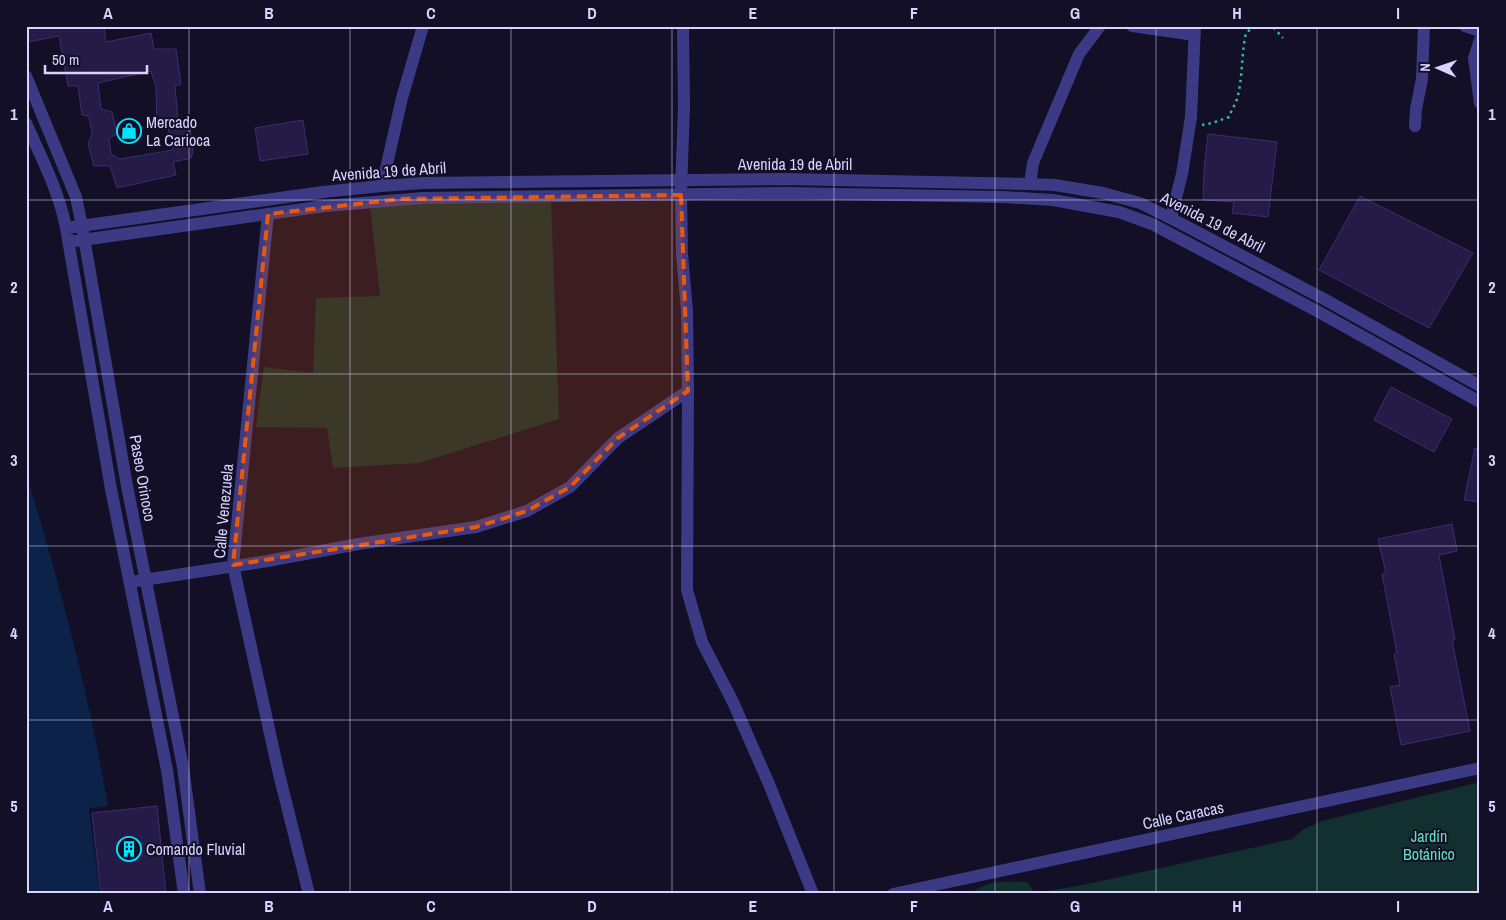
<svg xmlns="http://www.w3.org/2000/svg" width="1506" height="920" viewBox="0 0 1506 920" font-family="'Archivo Narrow',sans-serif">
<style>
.green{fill:#12302f}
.water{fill:#0c2248}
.building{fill:#241b47;stroke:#3b2d73;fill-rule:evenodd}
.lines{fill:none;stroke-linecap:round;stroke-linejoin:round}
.path{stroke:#2fb8b0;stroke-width:2.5;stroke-dasharray:2.5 4;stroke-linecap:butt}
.minor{stroke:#3d3a85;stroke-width:12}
.tertiary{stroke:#3d3a85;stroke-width:12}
.marked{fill:#e8590c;fill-opacity:0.2;stroke:#e8590c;stroke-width:4;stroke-dasharray:10 6;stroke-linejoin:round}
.grid{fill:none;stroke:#d9d4ff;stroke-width:1;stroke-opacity:0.55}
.labels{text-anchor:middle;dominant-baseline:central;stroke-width:4;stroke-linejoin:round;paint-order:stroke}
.poi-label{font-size:16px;fill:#d9d4ff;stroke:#130f26;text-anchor:start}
.street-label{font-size:16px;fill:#d9d4ff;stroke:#130f26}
.park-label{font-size:16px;fill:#5fe0c0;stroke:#130f26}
.neatline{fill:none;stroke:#d9d4ff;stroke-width:2}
.grid-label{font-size:16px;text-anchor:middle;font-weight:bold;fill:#d9d4ff}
</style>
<rect width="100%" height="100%" fill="#130f26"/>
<path class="green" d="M551,200L559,419L419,463L333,468L327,428L256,427L264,367L313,373L316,298L380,296L370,205Z
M1480,782V894H969C989,880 1003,881 1027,882L1035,893L1083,885L1292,839L1304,829L1322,821Z"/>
<path class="water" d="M26,473C59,582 89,693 108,806L89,808L100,894H26Z"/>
<path class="building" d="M26,26H104L106,42L151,33L154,49H176L181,84L175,86L178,120H189L193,151L191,158L173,162L176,175L117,188L110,166H94L88,143L92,134L89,116L82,115L78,86H68L59,36L27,42ZM151,71L156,87L157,128H168L173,150L120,159L111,154L109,138L117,134L112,112L101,109L98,83Z
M303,120L308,154L260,161L255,128Z
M1208,134L1277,142L1268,217L1232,213L1234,202L1203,200L1204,169Z
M1360,196L1473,253L1429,328L1319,270Z
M1391,387L1452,419L1434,452L1374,420Z
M1475,448L1480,449V502L1464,500Z
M1452,524L1457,551L1439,555L1455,640H1452L1470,731L1401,745L1390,687L1400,685L1394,654L1397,653L1382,574L1386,573L1378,539Z
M157,806L166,894H101L92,813Z"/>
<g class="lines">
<path class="path" d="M1267,26L1274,28L1283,38
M1202,125L1212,123L1229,117C1231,111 1235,105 1237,99C1243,78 1241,55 1246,33L1255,26"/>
<path class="minor" d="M683,26L684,107L681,190L682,254L687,311L688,391L687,590L702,642L733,702L769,784L813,894
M1132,26L1195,35
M1465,26L1480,31
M1480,40L1474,58L1480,103
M26,76L76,197L82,226
M26,123C41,157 59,191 66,228
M1415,126L1416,109L1422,79L1424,26
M1030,184L1033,163L1079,54L1100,26
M382,186L402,98L423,26
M268,214L233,565L278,770L309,894
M1171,218L1182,174L1191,117L1195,26
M130,582L268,561L358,544L476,527L527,511L570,487L618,438L688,391
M893,894L1480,768"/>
<path class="tertiary" d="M83,232L127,486L183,767L200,894
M68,242L325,206L423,198L786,193L1003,197L1053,200L1119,212L1152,224L1317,311L1480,402
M184,894L167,770L111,489L66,228L323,192L382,186L423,183L786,179L1030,184L1055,185L1103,193L1140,203L1182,224L1324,299L1480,386"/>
</g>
<path class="marked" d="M681,195L688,391L618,438L570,487L527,511L476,527L233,565L268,214L401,199Z"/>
<path class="grid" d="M189,26V894M350,26V894M511,26V894M672,26V894M834,26V894M995,26V894M1156,26V894M1317,26V894M26,200H1480M26,374H1480M26,546H1480M26,720H1480"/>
<defs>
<symbol id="shop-ring" viewBox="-11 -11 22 22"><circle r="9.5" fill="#130f26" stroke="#00e5ff" stroke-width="1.5"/><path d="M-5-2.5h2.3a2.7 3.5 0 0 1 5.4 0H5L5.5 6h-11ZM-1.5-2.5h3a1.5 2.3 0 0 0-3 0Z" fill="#00e5ff"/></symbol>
<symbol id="building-ring" viewBox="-11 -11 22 22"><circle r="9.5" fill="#130f26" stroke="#00e5ff" stroke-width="1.5"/><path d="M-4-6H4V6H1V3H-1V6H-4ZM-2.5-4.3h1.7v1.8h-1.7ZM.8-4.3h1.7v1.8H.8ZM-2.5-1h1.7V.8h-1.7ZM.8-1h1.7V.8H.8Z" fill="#00e5ff"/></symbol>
</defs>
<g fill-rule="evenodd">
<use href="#shop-ring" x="115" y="117" width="28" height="28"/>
<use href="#building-ring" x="115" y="835" width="28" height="28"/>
</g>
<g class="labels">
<g class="poi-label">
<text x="146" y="122">Mercado<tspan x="146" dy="18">La Carioca</tspan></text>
<text x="146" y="849">Comando Fluvial</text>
</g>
<g class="street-label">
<text x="795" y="164">Avenida 19 de Abril</text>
<text transform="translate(389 171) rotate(-4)">Avenida 19 de Abril</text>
<text transform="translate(1213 222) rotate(27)">Avenida 19 de Abril</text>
<text transform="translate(143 478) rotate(80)">Paseo Orinoco</text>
<text transform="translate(223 511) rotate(-85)">Calle Venezuela</text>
<text transform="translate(1183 815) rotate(-12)">Calle Caracas</text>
</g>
<g class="park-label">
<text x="1429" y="836">Jardín<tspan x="1429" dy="18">Botánico</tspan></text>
</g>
</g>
<rect width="1506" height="920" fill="none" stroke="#130f26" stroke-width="55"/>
<g transform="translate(1438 68) rotate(272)" stroke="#130f26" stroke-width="4" paint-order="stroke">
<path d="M0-4L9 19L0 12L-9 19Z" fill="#d9d4ff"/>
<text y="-8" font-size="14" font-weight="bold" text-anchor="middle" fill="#d9d4ff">N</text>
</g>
<path d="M45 65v8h102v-8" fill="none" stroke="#d9d4ff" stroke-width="2.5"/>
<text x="52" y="65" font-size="15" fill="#d9d4ff" stroke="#130f26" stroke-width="4" paint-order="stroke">50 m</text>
<rect x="28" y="28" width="1450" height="864" class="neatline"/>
<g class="grid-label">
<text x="108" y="19">A</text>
<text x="269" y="19">B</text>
<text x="431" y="19">C</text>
<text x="592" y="19">D</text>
<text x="753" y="19">E</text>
<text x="914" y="19">F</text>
<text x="1075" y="19">G</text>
<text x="1237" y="19">H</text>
<text x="1398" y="19">I</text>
<text x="14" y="120">1</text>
<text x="1492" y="120">1</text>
<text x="14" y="293">2</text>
<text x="1492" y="293">2</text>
<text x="14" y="466">3</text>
<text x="1492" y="466">3</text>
<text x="14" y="639">4</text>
<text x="1492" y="639">4</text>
<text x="14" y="812">5</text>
<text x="1492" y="812">5</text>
<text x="108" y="912">A</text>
<text x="269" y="912">B</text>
<text x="431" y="912">C</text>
<text x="592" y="912">D</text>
<text x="753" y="912">E</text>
<text x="914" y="912">F</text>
<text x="1075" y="912">G</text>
<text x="1237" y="912">H</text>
<text x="1398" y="912">I</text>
</g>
</svg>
